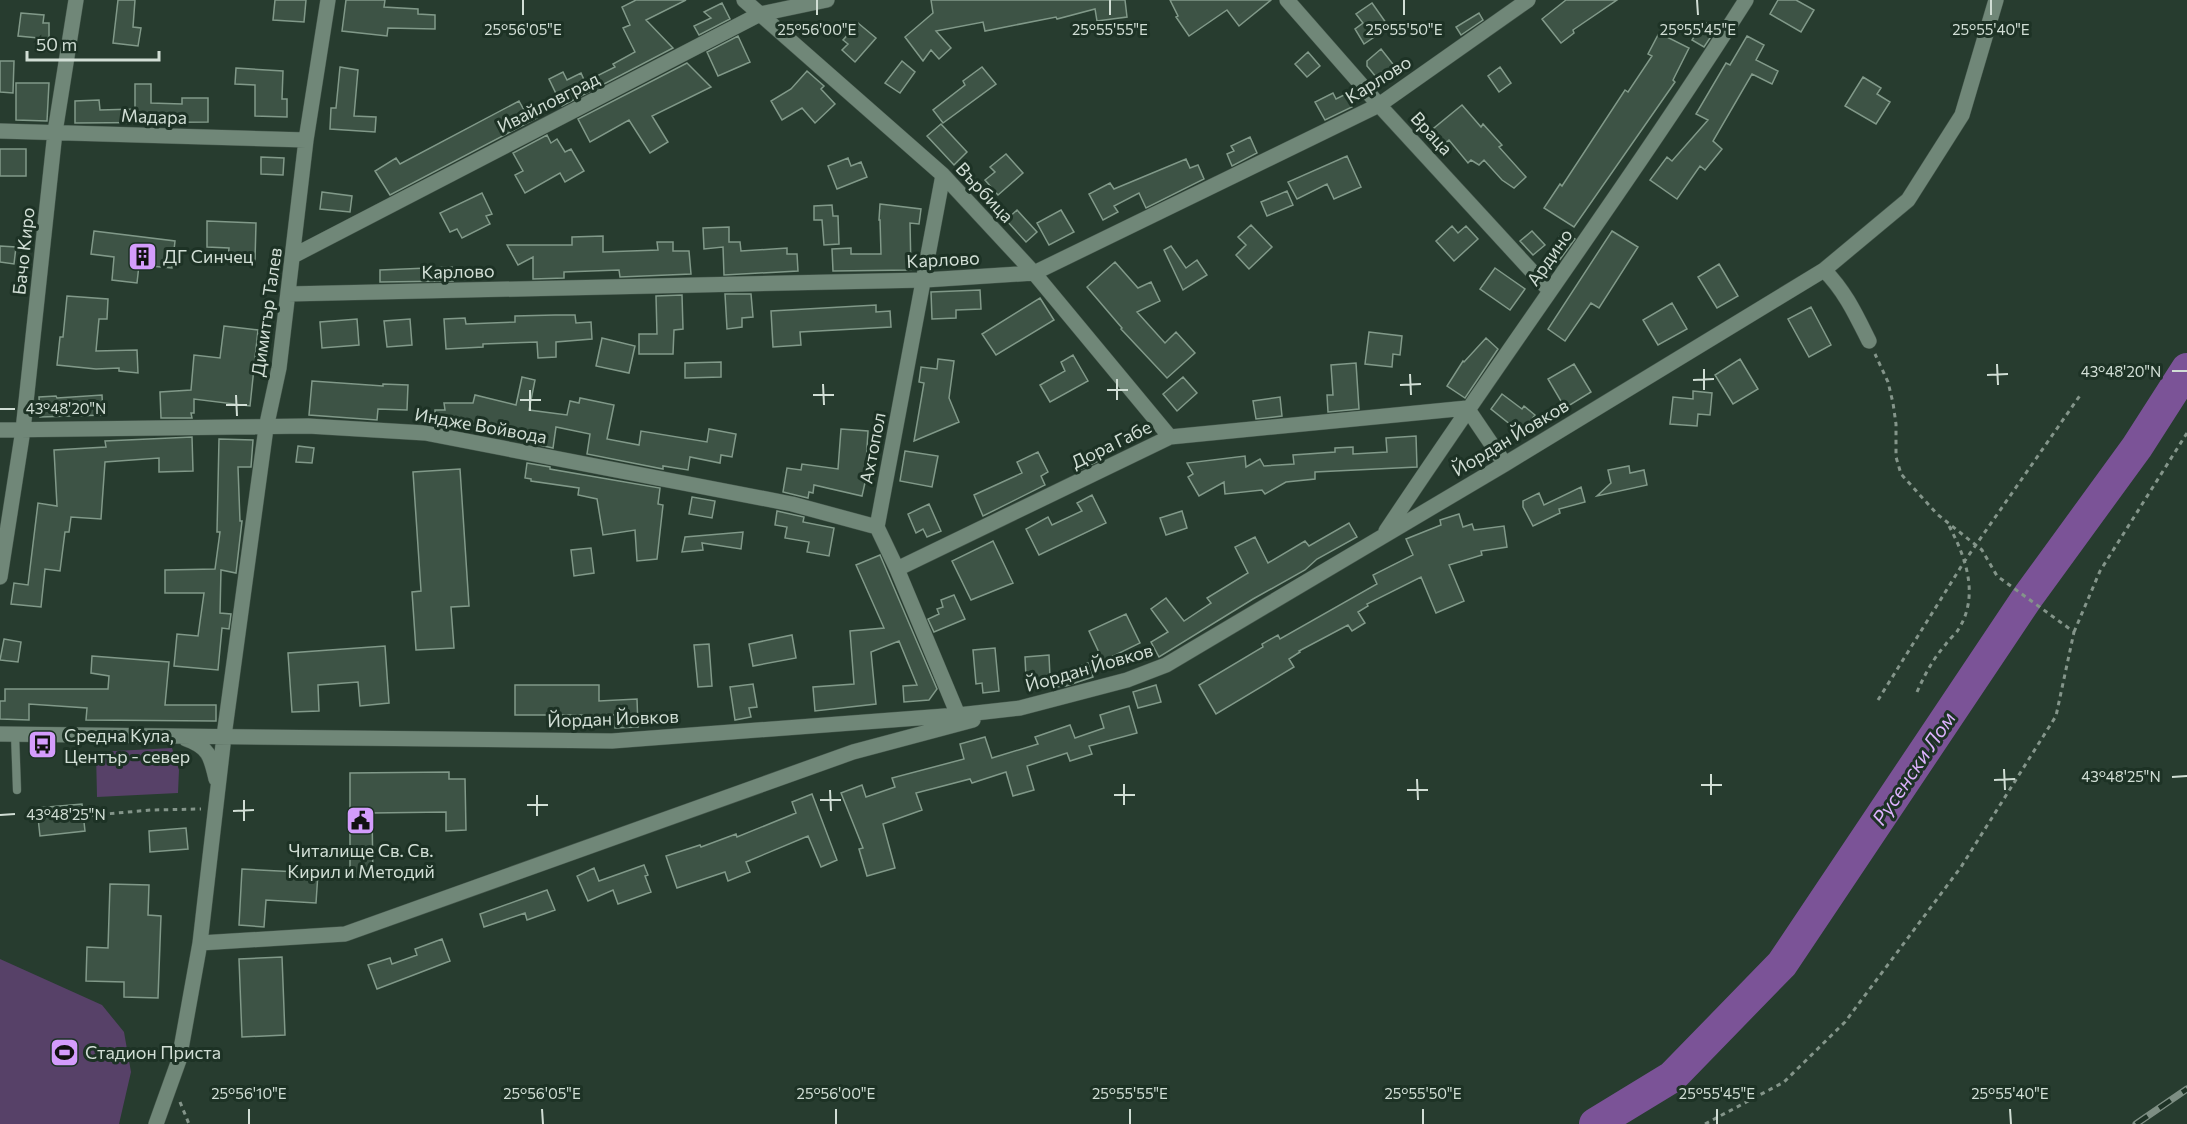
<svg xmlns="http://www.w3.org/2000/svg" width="2187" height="1124" viewBox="0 0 2187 1124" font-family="Commissioner,sans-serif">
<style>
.green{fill:#574168}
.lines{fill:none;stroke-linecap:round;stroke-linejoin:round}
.river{stroke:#7b5397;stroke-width:32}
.building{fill:#3d5345;stroke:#819989;stroke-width:1.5}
.service-casing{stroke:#45574c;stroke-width:9}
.minor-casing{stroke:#45574c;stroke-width:16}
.path{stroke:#84958a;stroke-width:3;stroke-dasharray:4.5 4.5;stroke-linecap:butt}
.service{stroke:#708778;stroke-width:8}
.minor{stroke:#708778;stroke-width:15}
.rail-casing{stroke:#7d8e83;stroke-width:7}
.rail{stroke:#1d3225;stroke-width:4.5;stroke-dasharray:14;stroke-linecap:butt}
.ticks{fill:none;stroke:#d1ded5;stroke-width:2}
.labels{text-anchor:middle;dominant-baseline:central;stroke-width:6;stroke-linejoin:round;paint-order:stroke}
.street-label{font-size:18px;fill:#d1ded5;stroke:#1d3225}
.poi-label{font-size:18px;fill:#d1ded5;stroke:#1d3225;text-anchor:start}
.water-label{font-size:20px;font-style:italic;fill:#ddb2fe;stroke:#1d3225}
.ticks-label{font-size:15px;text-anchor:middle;fill:#d1ded5;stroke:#1d3225;stroke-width:6;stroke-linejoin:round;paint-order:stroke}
</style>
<rect width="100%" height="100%" fill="#273c2f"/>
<path class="green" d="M172,748L179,770L178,793L97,797L96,752Z
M0,959L102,1005L124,1032L131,1072L119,1124H0Z"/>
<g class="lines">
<path class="river" d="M1595,1124L1672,1077L1782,964L2027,598L2137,447L2187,369"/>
</g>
<path class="building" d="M118,0H135L133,27L141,28L138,46L113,43Z
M275,0H306L304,22L273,20Z
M346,0H385L384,7L418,9V14L435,15V29L388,28L387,36L342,31Z
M636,0H686L646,20L673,48L562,106L549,79L563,72L567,80L581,73L585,82L615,67L613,64L635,52L623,28L630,25L622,7Z
M931,0H1125L1127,17L1097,21L1095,9L1057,19L1056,17L985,31L983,22L936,31L951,48L939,59L931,50L923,61L905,37L933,13Z
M1170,0H1271L1239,26L1227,10L1189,36L1176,17L1178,16Z
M1566,0H1617L1573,30L1574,33L1561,43L1542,19Z
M1778,0H1796L1814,10L1801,32L1770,14Z
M722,3L730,19L699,35L694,26L711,18L704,12Z
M1372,3L1389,27L1364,44L1355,29L1363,23L1356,14Z
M21,13L44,15L43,23H49V39L18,36Z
M1479,13L1483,20L1461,35L1456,27Z
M1704,22L1716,29L1704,47L1692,40Z
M858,23L876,38L855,62L842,50L848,44L843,40Z
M1659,33L1689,48L1673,80L1675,82L1574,227L1544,208L1560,184L1562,186L1625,90L1628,92L1652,56L1648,54Z
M738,36L750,62L718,76L707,52Z
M1747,36L1764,45L1756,60L1778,71L1772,84L1752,74L1713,141L1722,149L1705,170L1700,166L1677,199L1650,180L1667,157L1672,161L1708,120L1696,114L1726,63L1730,65Z
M1381,49L1400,73L1387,83H1381L1367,66V61Z
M1308,52L1320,66L1307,77L1295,64Z
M0,61H14L13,93L0,92Z
M902,61L915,72L900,93L885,83Z
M687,63L711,87L652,116L668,142L650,153L629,120L590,142L578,119Z
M340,67L358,70L354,116L376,117L375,132L330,129L331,108H336Z
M982,67L996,84L943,123L933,110L965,85L963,81Z
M1500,67L1511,83L1499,92L1488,76Z
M236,68L283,71L282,99H287V117L255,116V85L235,84Z
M807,71L824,86L821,89L835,104L815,123L802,108L782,120L771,101L791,89Z
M1863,77L1881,88L1877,94L1890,102L1876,124L1845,106Z
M16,83H49L47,121L16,120Z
M135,84H151V103L182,104V98H208V122L75,123V101L99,100L100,110L135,109Z
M1333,93L1336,99L1346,94L1352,107L1325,120L1315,102Z
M519,101L524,110L531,107L537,118L390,195L375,171L396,158L400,164Z
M1462,105L1481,127L1483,124L1502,145L1499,147L1526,177L1514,188L1502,180L1484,160L1479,165L1471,160L1468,163L1449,140L1439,148L1428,133Z
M941,124L967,152L954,165L927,136Z
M547,135L551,143L557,139L565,152L571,149L584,171L565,182L560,173L525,193L515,175L523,171L513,153Z
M1250,137L1257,153L1232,166L1227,154L1234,151L1231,146Z
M0,149H26V176H0Z
M1006,154L1023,173L998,195L985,180L995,172L990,167Z
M1347,156L1361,187L1334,199L1327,184L1297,199L1288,182Z
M261,157L284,158L283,175L261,174Z
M848,158L851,166L861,162L867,177L837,189L828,166Z
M1186,159L1190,168L1198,165L1204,179L1146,208L1139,193L1114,206L1118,212L1103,220L1089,194L1110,183L1114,189Z
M1287,191L1293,205L1267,216L1261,202Z
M322,192L352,196L350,212L320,209Z
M482,193L492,214L486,216L490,224L462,238L457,229L450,232L440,213Z
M880,204L921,209L919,224L910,223L911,270L833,271L832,249L851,248V254H881L880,220H879Z
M832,205L833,216H838L839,244L824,245L822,220H814V206Z
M1017,210L1037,232L1026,242L1006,220Z
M1061,210L1074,232L1049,245L1037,223Z
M207,221L256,223L255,261H228L229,248L207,247Z
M1251,225L1272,247L1249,269L1236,255L1246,245L1238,237Z
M1452,226L1458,233L1466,226L1478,239L1454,261L1436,241Z
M729,227V242H740L741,251L787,248V254H797L798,271L724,275L723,247L704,249L703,228Z
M94,231L175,241L172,268L139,265L137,283L112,280L114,257L91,254Z
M1532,231L1545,245L1533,255L1520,241Z
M1612,231L1638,247L1599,308L1591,303L1565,341L1548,329Z
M1562,232L1575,239L1558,262L1548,256Z
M603,236V252L658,250L657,242H673V251H689L691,274L620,277L619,270L564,272V278L533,279V257L518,265L507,245H572V237Z
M0,246L16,247L14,264L0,262Z
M1171,246L1186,268L1197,260L1207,275L1183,290L1164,250Z
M1115,262L1138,288L1151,282L1160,301L1137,312L1165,343L1176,332L1195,353L1167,378L1121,329L1122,328L1087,287Z
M1719,264L1738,296L1717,308L1698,277Z
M452,267L453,281L380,282V270Z
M1495,268L1525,289L1510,310L1480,289Z
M980,290L981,309L956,310V318L932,319L931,292Z
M725,294H751L753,317L742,318V327L727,329Z
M682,295L683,329L674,330L673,354H639V334H657L656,296Z
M67,296L108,299L107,319H99L96,351L137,350L138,373L119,371V368L96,369L57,365L60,337H63Z
M1040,298L1054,320L996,355L982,334Z
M1672,303L1687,329L1658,345L1643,320Z
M876,305V312L890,311L891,327L800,332L801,345L773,347L771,311Z
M1811,307L1831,345L1809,357L1788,319Z
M555,315H575L576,323L591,322L592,339L556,342V357L538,358L537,342L483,344V347L446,349L444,319L465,318L466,324L515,322V316Z
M357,319L359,345L322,348L320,322Z
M410,319L412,345L387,347L384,321Z
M224,326L258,330L250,406L194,399V413H191L192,418H161L160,392L191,390L194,355L220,358Z
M1369,332L1402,336L1400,355L1393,354L1392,367L1365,364Z
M602,338L635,346L629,373L596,366Z
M1486,338L1498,349L1465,398L1447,386L1463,361L1464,362Z
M1073,355L1088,381L1050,402L1040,385L1065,371L1061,362Z
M938,359L954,361L949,398L959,422L914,441L924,383L919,382L921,367L937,369Z
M1740,359L1758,389L1733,404L1715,375Z
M721,362V377L685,378V363Z
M1356,363L1359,409L1328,412L1327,395H1333L1331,365Z
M1574,364L1591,392L1565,408L1548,379Z
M522,377L535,380L529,410L567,415L570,401L579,403L580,398L614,405L607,439L639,445L641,431L707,442L709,429L736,434L732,457L721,455L720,463L690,457L688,470L663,466V469L587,454L590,434L556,427L553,448L530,443V440L492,433L493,430L470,425H435V410H445L444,403H473L475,395L516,405Z
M1183,377L1197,393L1177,411L1163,394Z
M312,381L383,386V384L408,385L407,410L378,409L377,420L309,415Z
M1693,391L1712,393L1710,415L1698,414L1697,426L1670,424L1673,397L1693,399Z
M1502,394L1522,409L1524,406L1535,415L1521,433L1491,409Z
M102,395L103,415L40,417L39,397L56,396L57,398Z
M1280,397L1282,416L1256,419L1253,401Z
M841,429L868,431L866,464L869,465L862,496L814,485L813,493L809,492L808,498L783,492L787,468L801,470L802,464L838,469Z
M1416,436L1417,467L1315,472V479L1286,482L1265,494L1262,490L1225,494L1224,482L1199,496L1188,477L1193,474L1187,463L1245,456L1246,467L1260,459L1264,466L1294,464L1293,455L1335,452V448L1353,447V454L1387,452L1386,438Z
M192,437L193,471L159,472V458L105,462L101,519L71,517L69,532H65L60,571L45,569L41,607L11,604L14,583L28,585L38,503L57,506L54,450L106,447L105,441Z
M219,439L253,440L251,467H238L240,521H242L236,573L221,570L220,613L231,614L229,629L222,628L218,670L174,666L177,634L198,636L204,593H165V570L215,569L220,532H217Z
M298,446L314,448L312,463L296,462Z
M1093,450L1099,461L1081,469L1076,458Z
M905,451L938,456L932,487L900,481Z
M1038,452L1048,472L1041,476L1045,485L983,516L974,495L1022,473L1017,462Z
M527,463L550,467V469L660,488L658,504L663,505L657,559L637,561L635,530L603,535L597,499L578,495L579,488L531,481V479L525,478Z
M1629,466L1630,473L1644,470L1647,485L1597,496L1611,483L1608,470Z
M460,469L469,606L451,607L454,648L416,650L412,592L421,591L413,472Z
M1581,487L1585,502L1559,509L1560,513L1533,526L1523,507V501L1539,493L1544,505Z
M1092,495L1106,523L1039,555L1026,529L1048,517L1052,525L1082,511L1077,503Z
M692,497L715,501L712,518L689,514Z
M929,504L941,531L927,537L923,529L916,533L908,514Z
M777,511L804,517L803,522L834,528L829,556L807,552L809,542L785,538L787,527L775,525Z
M1182,511L1187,528L1166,535L1160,518Z
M1459,514L1463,527L1472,524L1474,530L1504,526L1507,547L1481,551L1482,555L1449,565L1464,601L1436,613L1421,577L1367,604L1368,606L1358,612L1365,623L1352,631L1348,625L1299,651L1300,652L1289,659L1294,667L1216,714L1199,685L1263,647L1262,644L1278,635L1280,639L1377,584L1373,575L1413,555L1406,539L1441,525L1440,520Z
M1349,523L1357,537L1317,559L1305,570L1253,599L1159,657L1151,642L1168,632L1151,609L1166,598L1184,621L1211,603L1207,598L1248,573L1235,547L1255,537L1268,563L1305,541L1309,546Z
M743,532L741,549L702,543L703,550L682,552L685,537Z
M993,541L1013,583L971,600L952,561Z
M591,548L594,573L574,576L571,550Z
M880,555L937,689L929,700L904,702L903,686L917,685L899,641L871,652L876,704L815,711L813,687L854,684L850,631L884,628L856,565Z
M954,595L965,619L934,632L928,619L939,614L937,609L943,607L941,600Z
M1126,614L1140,643L1103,661L1089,631Z
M792,635L796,658L753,666L749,644Z
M4,639L21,642L18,662L0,660Z
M709,644L712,686L698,687L694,645Z
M385,646L389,703L360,706L358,682L318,685L319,711L292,712L288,653Z
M995,648L999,691L983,693L982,683L976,684L973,650Z
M1049,655L1050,677L1088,663L1093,677L1066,686L1030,689L1029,684L1035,682V676L1026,677L1025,657Z
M92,656L169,662L165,705H216V721L86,720L87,708L29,704V720L0,719V701H5V689H108L109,676L91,673Z
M753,684L757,707L749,708L751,717L735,720L730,687Z
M515,685H599V701L637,699L638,727L615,728V715H515Z
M1156,685L1161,702L1138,708L1133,692Z
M1129,706L1137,733L1089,746L1092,754L1070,761L1067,753L1027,766L1034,790L1013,796L1006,772L972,783L970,779L916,793L922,810L883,824L895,868L867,876L859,849L863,848L841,793L862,785L866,797L895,787L892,778L964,759L960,744L985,737L992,758L1038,744L1035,737L1070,725L1075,738L1104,728L1100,715Z
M449,772V779H465L466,830L446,831V812L372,813L373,877H350V773Z
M812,794L837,860L821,867L808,836L746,862L750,872L728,881L725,872L677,888L666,856L700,845L701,847L736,834L737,837L796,813L792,802Z
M82,804L85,831L40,836L37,808Z
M186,828L188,849L150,852L149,831Z
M644,865L648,875L645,876L651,892L618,904L613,890L588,901L577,876L594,868L599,881Z
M242,869L318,873L316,903L266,900L264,927L239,925Z
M110,884L149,885L148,915L161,916L158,998L124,997V982L86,981L87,947L108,948Z
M547,890L555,910L527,920L525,913L484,927L480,914Z
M442,939L450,961L377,989L368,965L390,958L392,964L417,955L415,949Z
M282,957L285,1035L242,1037L239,959Z"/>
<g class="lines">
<defs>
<path id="service" d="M15,734L17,790"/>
<path id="minor" d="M744,0L943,175L1034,273L1170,437
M1287,0L1379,105L1550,291
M0,131L306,140
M943,175L877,527L897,569L958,715
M293,256L760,14L827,0
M1824,270C1845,291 1856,315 1869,341
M288,294L925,280L1034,273L1379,105L1528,0
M0,430L308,426L425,433L792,504L877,527
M1386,531C1504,353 1631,181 1746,0
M897,569L1170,437L1467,408L1505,464
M0,577L23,430L55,132L76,0
M0,734L612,741L958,715L1020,708L1127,680L1166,665L1505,464L1824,270L1908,200L1962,115L1996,0
M186,739C209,747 211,757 216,779
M200,943L345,934L853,752L973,720
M156,1124L179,1060L200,943L224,736L266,428L279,368L306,140L328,0"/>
</defs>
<use href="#service" class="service-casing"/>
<use href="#minor" class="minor-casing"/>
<path class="path" d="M2074,632L2100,571L2187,433
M1917,692C1925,674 1933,659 1946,644C1949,639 1955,635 1958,630C1980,596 1966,557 1948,524
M1878,700L1964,562L2081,394
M83,816L151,810L201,809
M180,1102L189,1124
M1705,1124L1784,1082L1845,1022L1961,867L2056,716L2074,632L1997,576L1982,550L1937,514L1901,474L1896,457V424L1893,403L1888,382L1875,354"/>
<use href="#service" class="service"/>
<use href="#minor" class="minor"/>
<defs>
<path id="rail" d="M2136,1124L2187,1089"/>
</defs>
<use href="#rail" class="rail-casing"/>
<use href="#rail" class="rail"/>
</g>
<path class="ticks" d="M523,0V15M817,0V15M1110,0V15M1404,0V15M1697,0L1698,15M1991,0V15M1997,364L1998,385M1704,369V390M2172,371H2187M1410,374L1411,395M1987,375L2008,374M1117,379V400M1693,380L1714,379M823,384L824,405M1400,385L1421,384M530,390V411M1107,390H1128M236,395L237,416M813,395H834M520,400H541M226,405H247M0,409H15M2004,769L2005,790M1711,774V795M2172,777L2187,776M1417,779L1418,800M1994,780L2015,779M1124,784V805M1701,785H1722M830,790L831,811M1407,790H1428M537,795V816M1114,795H1135M244,800V821M820,800H841M527,805H548M233,811L254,810M0,815L15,814M249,1109V1124M542,1109L543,1124M836,1109V1124M1130,1109V1124M1423,1109V1124M1717,1109V1124M2010,1109L2011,1124"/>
<defs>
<symbol id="building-square" viewBox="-11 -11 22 22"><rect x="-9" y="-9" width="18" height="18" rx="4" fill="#d49cfc" stroke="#1d3225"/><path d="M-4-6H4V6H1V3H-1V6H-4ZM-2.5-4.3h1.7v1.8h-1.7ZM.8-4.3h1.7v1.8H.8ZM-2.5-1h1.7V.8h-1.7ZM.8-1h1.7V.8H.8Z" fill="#111"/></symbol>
<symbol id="bus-square" viewBox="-11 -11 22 22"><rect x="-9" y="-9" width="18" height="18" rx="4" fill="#d49cfc" stroke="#1d3225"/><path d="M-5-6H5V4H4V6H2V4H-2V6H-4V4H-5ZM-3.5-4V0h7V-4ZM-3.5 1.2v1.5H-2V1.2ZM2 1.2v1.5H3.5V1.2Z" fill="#111"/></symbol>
<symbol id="civic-square" viewBox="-11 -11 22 22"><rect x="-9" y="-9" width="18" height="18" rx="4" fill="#d49cfc" stroke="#1d3225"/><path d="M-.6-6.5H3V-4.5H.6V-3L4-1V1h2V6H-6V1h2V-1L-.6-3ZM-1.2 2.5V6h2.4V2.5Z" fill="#111"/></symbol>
<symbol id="stadium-square" viewBox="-11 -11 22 22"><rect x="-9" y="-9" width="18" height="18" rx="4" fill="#d49cfc" stroke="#1d3225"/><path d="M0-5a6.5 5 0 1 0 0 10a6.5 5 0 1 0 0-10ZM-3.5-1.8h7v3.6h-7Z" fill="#111"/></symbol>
</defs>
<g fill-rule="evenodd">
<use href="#building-square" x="126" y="240" width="33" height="33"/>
<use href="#bus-square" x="26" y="728" width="33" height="33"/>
<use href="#civic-square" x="344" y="804" width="33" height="33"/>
<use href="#stadium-square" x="48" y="1036" width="33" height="33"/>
</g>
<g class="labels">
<g class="street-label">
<text transform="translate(1378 79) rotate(-32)">Карлово</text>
<text transform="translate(548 102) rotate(-27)">Ивайловград</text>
<text transform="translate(154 116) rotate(2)">Мадара</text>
<text transform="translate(1432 133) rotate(47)">Враца</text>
<text transform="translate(985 192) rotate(47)">Върбица</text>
<text transform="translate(23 251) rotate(-84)">Бачо Киро</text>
<text transform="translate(1549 257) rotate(-55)">Ардино</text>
<text transform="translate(943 259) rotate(-3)">Карлово</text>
<text transform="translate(458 271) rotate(-1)">Карлово</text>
<text transform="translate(266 312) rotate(-82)">Димитър Талев</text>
<text transform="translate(481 425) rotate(10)">Индже Войвода</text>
<text transform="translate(1510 437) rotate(-31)">Йордан Йовков</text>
<text transform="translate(1111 444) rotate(-26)">Дора Габе</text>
<text transform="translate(872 448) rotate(-79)">Ахтопол</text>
<text transform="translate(1089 667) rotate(-16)">Йордан Йовков</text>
<text transform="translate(613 718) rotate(-2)">Йордан Йовков</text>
</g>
<g class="poi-label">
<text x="163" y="256">ДГ Синчец</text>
<text x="64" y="735">Средна Кула,<tspan x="64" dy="21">Център - север</tspan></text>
<text x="361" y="850" text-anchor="middle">Читалище Св. Св.<tspan x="361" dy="21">Кирил и Методий</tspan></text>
<text x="85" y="1052">Стадион Приста</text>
</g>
<g class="water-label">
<text transform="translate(1913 768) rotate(-56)">Русенски Лом</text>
</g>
</g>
<g class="ticks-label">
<text x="523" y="35">25°56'05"E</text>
<text x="817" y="35">25°56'00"E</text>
<text x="1110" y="35">25°55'55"E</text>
<text x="1404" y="35">25°55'50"E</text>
<text x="1698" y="35">25°55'45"E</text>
<text x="1991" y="35">25°55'40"E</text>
<text x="2121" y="377">43°48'20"N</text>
<text x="66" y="414">43°48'20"N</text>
<text x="2121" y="782">43°48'25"N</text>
<text x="66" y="820">43°48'25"N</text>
<text x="249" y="1099">25°56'10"E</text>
<text x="542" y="1099">25°56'05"E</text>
<text x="836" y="1099">25°56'00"E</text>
<text x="1130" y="1099">25°55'55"E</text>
<text x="1423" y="1099">25°55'50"E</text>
<text x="1717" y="1099">25°55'45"E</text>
<text x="2010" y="1099">25°55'40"E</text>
</g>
<path d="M27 51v9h132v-9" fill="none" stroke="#d1ded5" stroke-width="3"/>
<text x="36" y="51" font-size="18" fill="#d1ded5" stroke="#1d3225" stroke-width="4.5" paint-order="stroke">50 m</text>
</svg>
